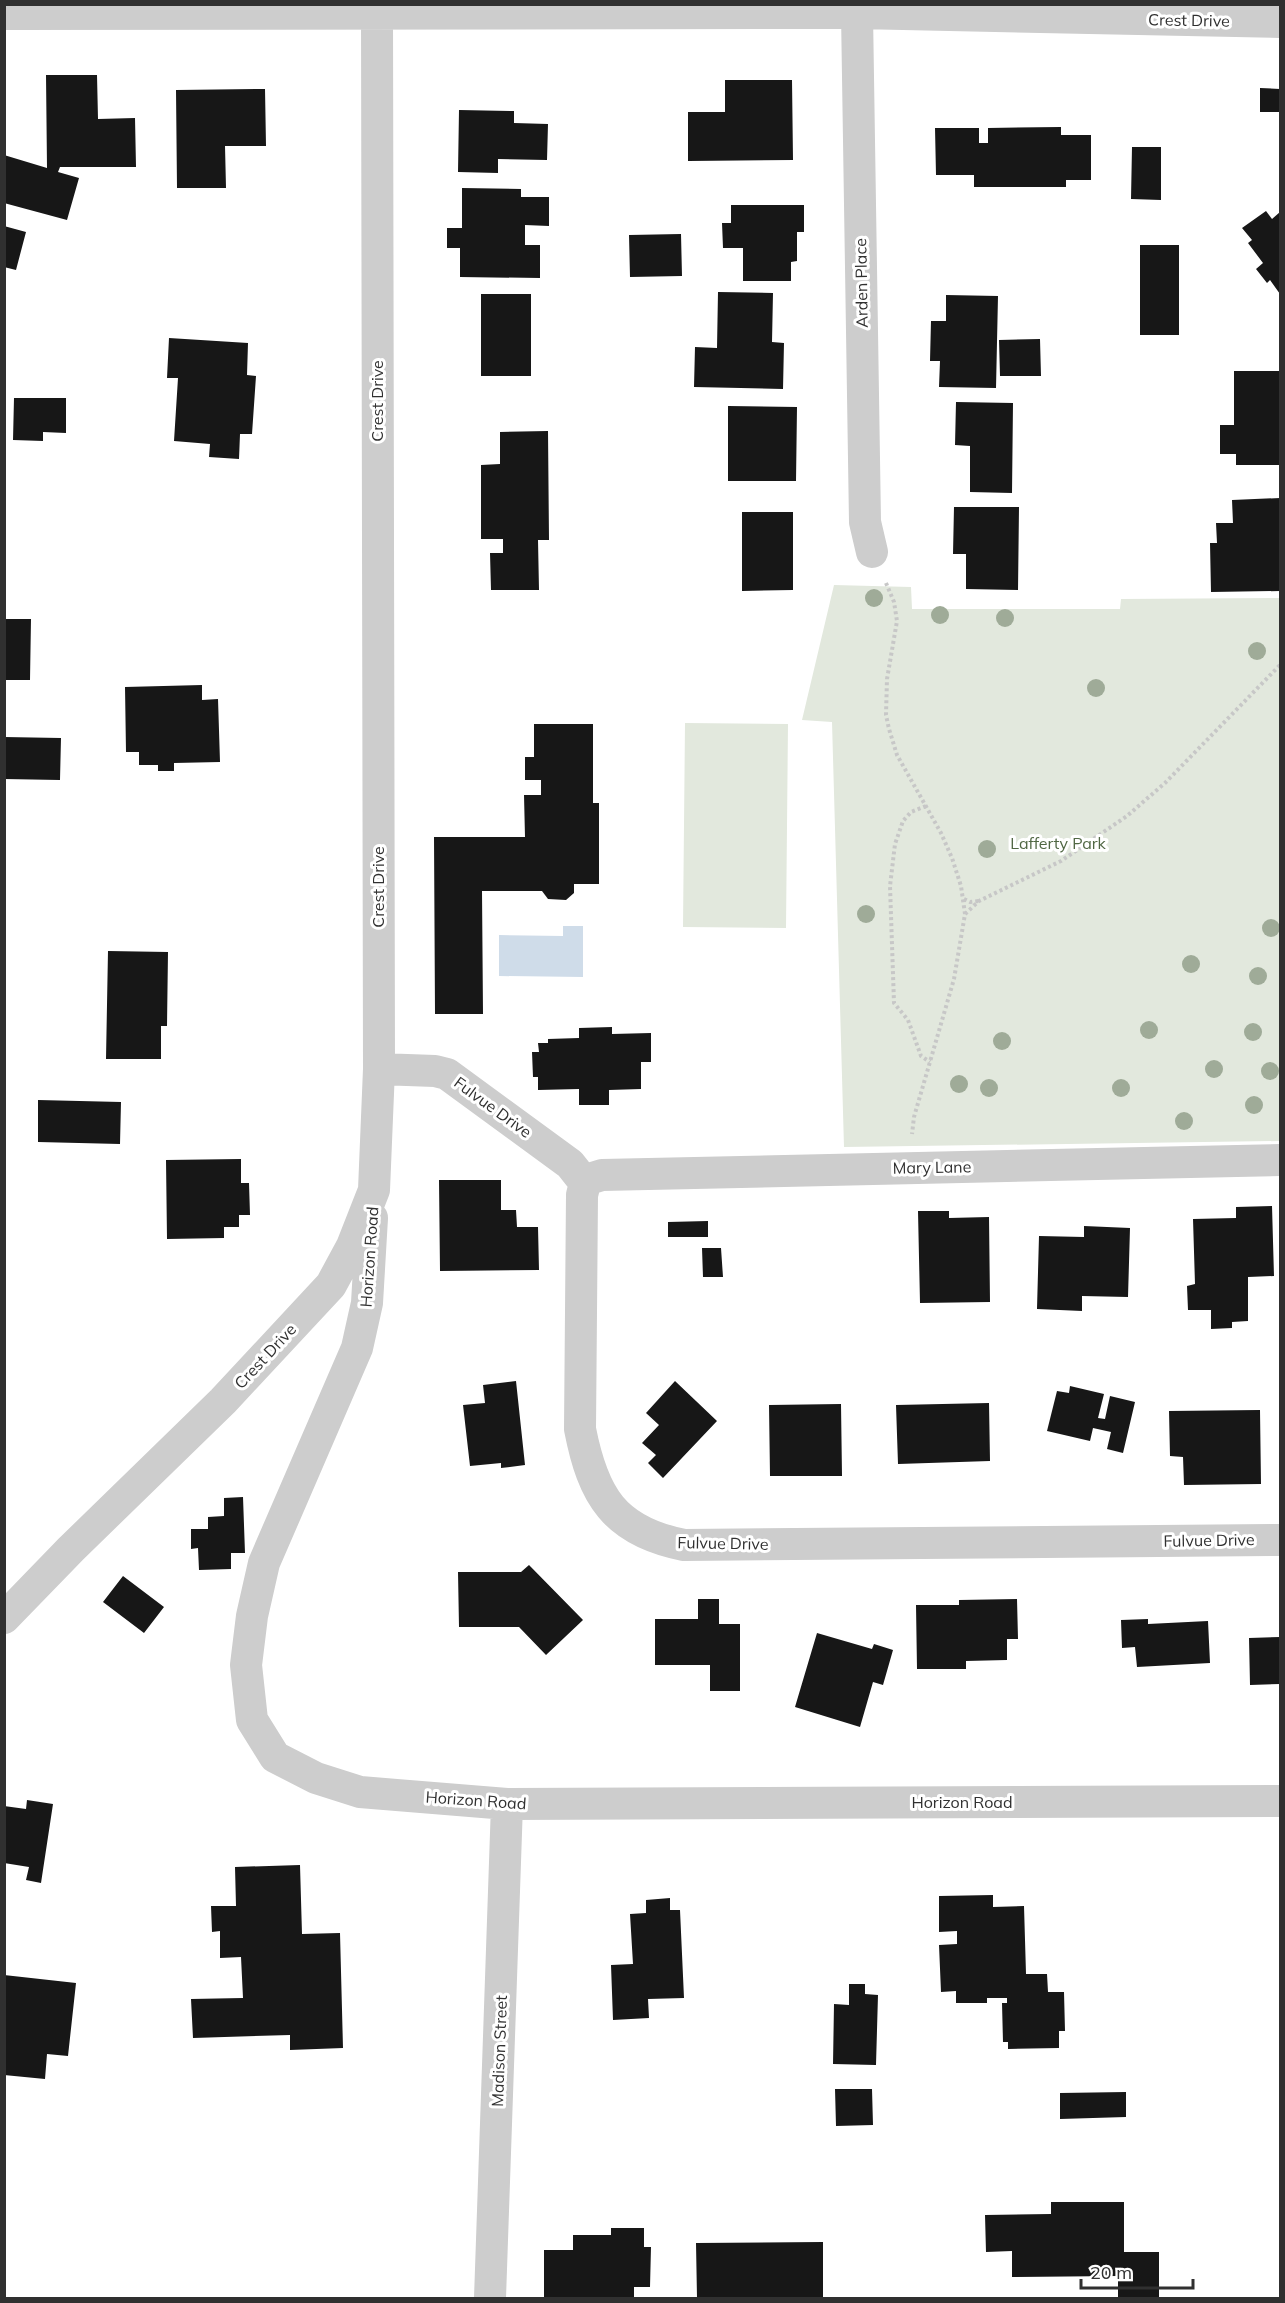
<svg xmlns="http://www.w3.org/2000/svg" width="1285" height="2303" viewBox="0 0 1285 2303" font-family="Mulish,sans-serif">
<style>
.green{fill:#e2e8dd}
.water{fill:#cfdce9}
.building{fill:#171717}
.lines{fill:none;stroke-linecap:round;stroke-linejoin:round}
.path{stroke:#c7c7c7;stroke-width:4;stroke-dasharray:3 3;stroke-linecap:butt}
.street{stroke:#cdcdcd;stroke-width:32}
.tree{fill:#9fab98}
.labels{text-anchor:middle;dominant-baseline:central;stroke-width:6;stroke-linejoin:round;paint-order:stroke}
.street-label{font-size:16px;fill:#303030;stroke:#fff}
.park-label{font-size:16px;fill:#506743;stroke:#fff}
</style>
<rect width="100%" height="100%" fill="#fff"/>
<path class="green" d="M834,585L911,587L912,609H1120L1121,599L1280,598V1141L844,1147L832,722L802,720Z
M685,723L788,724L786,928L683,927Z"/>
<path class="water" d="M563,926H583V977L499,976V935L563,936Z"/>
<path class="building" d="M46,75H97L98,119L135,118L136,167H60L58,172L79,178L67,220L4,203V155L47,168Z
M725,80H792L793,160L688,161V112H725Z
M1260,88L1280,89V112H1260Z
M265,89L266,146H225L226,188H177L176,90Z
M459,110L514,111V123L548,124L547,160L498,159V173L458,172Z
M1061,127V135H1091V180H1066V187H974V175H936L935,128H979V143H988V128Z
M1132,147H1161V200L1131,199Z
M462,188L521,189V197H549V226L525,225V245H540V278L460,277V248H447V228H462Z
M731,205H804V232H797V261L791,262V281H743V248H723L722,223H731Z
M1266,211L1272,219L1280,212V294L1270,280L1267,283L1256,269L1263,263L1248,243L1252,240L1242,228Z
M4,226L26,232L16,270L4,267Z
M681,234L682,276L630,277L629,235Z
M1140,245H1179V335H1140Z
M718,292L773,293L772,342L784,343L783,389L694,387L695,347L717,348Z
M481,294H531V376H481Z
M946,295L998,296L996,388L939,387L940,361H930L931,321H946Z
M169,338L248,343L247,375L256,376L252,434H240L239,459L209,457L210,444L174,441L178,378H167Z
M1040,339L1041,376H1000L999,340Z
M1234,371H1280V465H1236V454H1220V425H1234Z
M14,398H66V433L43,432V441L13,440Z
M956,402L1013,403L1012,493L970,492V446L955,445Z
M728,406L797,407L796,481H728Z
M548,431L549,540H538L539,590H491L490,553H503V539H481V465L500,464V432Z
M1280,498V591L1211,592L1210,543H1217L1216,523H1233L1232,500Z
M954,507H1019L1018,590L966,589V554H953Z
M742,512H793V590L742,591Z
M4,619H31L30,680H4Z
M202,685V700L218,699L220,762L174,763V771H158V765H139V752H126L125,687Z
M534,724H593V803H599V884H574V893L566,900L548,899L542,891H482L483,1014H435L434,837H525L524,795H541V780H525V757H534Z
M4,737L61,738L60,780L4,779Z
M108,951L168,952L167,1026H161V1059H106Z
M612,1027V1034L651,1033V1062H641V1089L609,1090V1105H579V1089L538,1090V1077H533L532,1052H539L538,1043H548V1039L579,1038V1028Z
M38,1100L121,1102L120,1144L38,1142Z
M241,1159V1183H249L250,1215H239V1227H224V1238L167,1239L166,1160Z
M439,1180H501V1210H516L517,1227H538L539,1270L440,1271Z
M1272,1206L1274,1276L1248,1277V1321L1232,1322V1328L1211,1329V1310H1188L1187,1286L1195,1284L1193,1219L1236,1218V1207Z
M918,1211H949V1218L989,1217L990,1302L920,1303Z
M708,1221V1237H668V1222Z
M1084,1226L1130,1228L1128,1297L1082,1296V1311L1037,1309L1039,1236L1084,1237Z
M702,1248H721L723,1277H703Z
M516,1381L525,1465L501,1468V1463L470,1466L463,1405L485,1403L483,1385Z
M675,1381L717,1421L663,1478L648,1463L656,1455L642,1443L659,1425L646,1413Z
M1070,1386L1104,1394L1098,1418L1105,1419L1110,1396L1135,1402L1123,1453L1107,1449L1111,1432L1093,1428L1090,1441L1047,1431L1057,1391L1069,1393Z
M989,1403L990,1461L898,1464L896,1405Z
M841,1404L842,1476H770L769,1405Z
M1260,1410L1261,1484L1184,1485L1183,1457L1170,1456L1169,1411Z
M243,1497L245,1553H231V1569L199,1570L198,1548L191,1549V1529H208V1517L224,1516V1498Z
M529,1565L583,1620L546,1655L519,1627H459L458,1572H521Z
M123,1576L164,1607L144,1633L103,1602Z
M698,1599H719V1624H740V1691H710V1665H655V1619H698Z
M1017,1599L1018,1639H1007V1660L966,1661V1669H917L916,1605H959V1600Z
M1148,1619V1624L1208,1621L1210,1663L1137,1667L1135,1647L1122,1648L1121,1620Z
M817,1633L872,1649L874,1644L893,1650L883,1685L873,1682L860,1727L795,1707Z
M1280,1637V1684L1250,1685L1249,1638Z
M27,1800L53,1804L41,1883L26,1880L29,1867L4,1863V1806L26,1809Z
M300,1865L302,1934L340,1933L343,2048L290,2050V2035L193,2038L191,1999L243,1998L241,1957L220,1958V1931L212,1932L211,1906H236L235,1867Z
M993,1895V1907L1024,1906L1026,1974H1047L1048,1992H1064L1065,2031H1059V2048L1008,2049V2042H1003L1002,2003H1007V1998H987V2003H956V1991L941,1992L939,1945L957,1944V1931L939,1932V1896Z
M670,1898V1910H680L684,1998L648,1999L649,2018L613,2020L611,1965L633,1964L630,1914L646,1913V1900Z
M4,1975L76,1983L68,2056L47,2054L45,2079L4,2075Z
M849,1984H865V1994L878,1995L876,2065L833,2064L834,2004L849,2005Z
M835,2089H872L873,2125L836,2126Z
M1126,2092V2117L1060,2119V2093Z
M1051,2202H1124V2252H1159V2298H1118V2276L1012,2277V2251L986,2252L985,2215L1051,2214Z
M611,2228H644V2247H651L650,2287H634V2298H544V2250H573V2235H611Z
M823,2242V2298H697L696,2243Z"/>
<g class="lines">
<path class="path" d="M886,583L894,602L897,621L887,679L886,715L889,729L897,755L941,833L952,858L961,886L965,914L954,979L914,1117L912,1134
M926,806L911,812L903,821L895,844L890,886L894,1003L908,1020L921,1056L930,1062
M964,899L970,902L979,901
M965,914L979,901L1061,861L1127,816L1165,783L1280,665"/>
<path class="street" d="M857,13L865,522L872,552
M4,14L857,13L1280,22
M379,1069L435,1071L447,1074L570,1164L585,1183L582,1195L580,1429C593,1496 614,1531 684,1545L1280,1540
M585,1183L589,1179L602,1175L1280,1160
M372,1218L367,1303L357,1348L264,1563L252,1616L246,1665L252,1720L275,1757L316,1778L360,1792L507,1804L1280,1801
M4,1618L71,1549L223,1401L331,1285L352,1246L374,1190L379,1069L377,12
M490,2298L507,1804"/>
</g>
<g class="tree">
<circle cx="874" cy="598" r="9"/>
<circle cx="940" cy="615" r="9"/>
<circle cx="1005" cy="618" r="9"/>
<circle cx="1257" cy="651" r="9"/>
<circle cx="1096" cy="688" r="9"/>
<circle cx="987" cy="849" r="9"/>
<circle cx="866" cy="914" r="9"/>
<circle cx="1271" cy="928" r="9"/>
<circle cx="1191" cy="964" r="9"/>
<circle cx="1258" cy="976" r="9"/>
<circle cx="1149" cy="1030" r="9"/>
<circle cx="1253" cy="1032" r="9"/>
<circle cx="1002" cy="1041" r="9"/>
<circle cx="1214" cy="1069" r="9"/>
<circle cx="1270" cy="1071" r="9"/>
<circle cx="959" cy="1084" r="9"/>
<circle cx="989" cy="1088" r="9"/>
<circle cx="1121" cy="1088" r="9"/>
<circle cx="1254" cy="1105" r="9"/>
<circle cx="1184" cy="1121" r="9"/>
</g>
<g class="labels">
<g class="street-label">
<text transform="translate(1189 20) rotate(1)">Crest Drive</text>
<text transform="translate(861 283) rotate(-91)">Arden Place</text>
<text transform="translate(377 401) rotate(-90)">Crest Drive</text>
<text transform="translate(378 887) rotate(-90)">Crest Drive</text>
<text transform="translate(493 1107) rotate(36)">Fulvue Drive</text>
<text transform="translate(932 1167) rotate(-1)">Mary Lane</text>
<text transform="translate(369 1257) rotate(-86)">Horizon Road</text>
<text transform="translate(265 1356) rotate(-47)">Crest Drive</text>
<text transform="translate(1209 1540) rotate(-1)">Fulvue Drive</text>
<text transform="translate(723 1543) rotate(1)">Fulvue Drive</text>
<text transform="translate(476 1800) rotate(4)">Horizon Road</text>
<text x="962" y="1802">Horizon Road</text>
<text transform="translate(499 2051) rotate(-88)">Madison Street</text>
</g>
<g class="park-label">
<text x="1058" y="843">Lafferty Park</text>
</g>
</g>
<rect width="1285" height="2303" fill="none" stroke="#303030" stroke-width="12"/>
<path d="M1081 2279v9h112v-9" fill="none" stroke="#303030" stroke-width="3"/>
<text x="1090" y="2279" font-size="18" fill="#303030" stroke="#ffffff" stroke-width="4.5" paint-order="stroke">20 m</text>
</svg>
